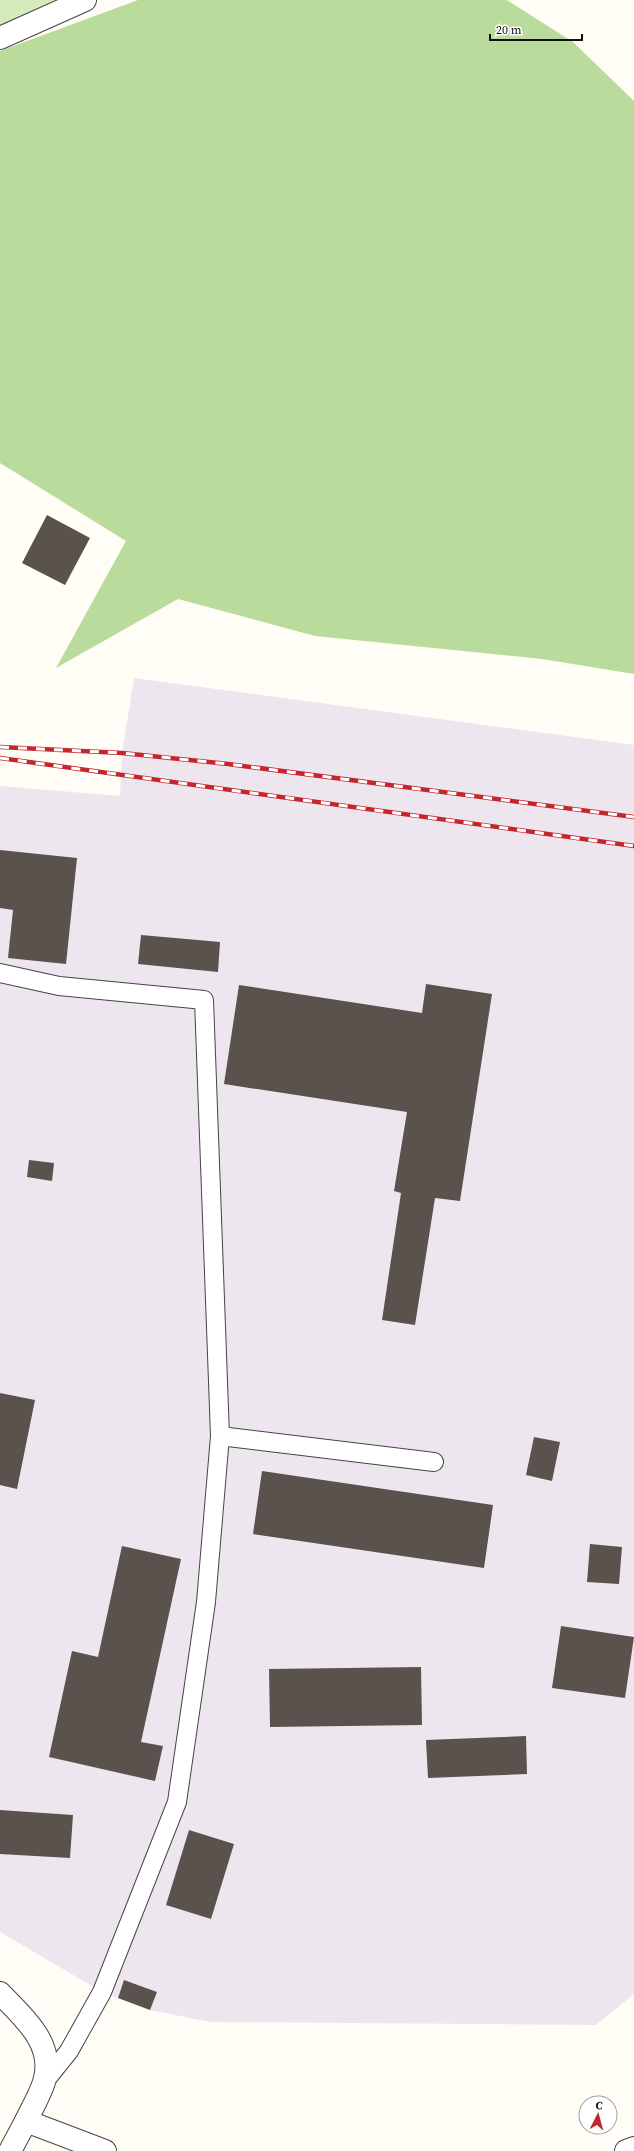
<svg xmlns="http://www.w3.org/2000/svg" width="634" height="2151" viewBox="0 0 634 2151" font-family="'Source Serif 4',serif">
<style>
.industrial{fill:#eee6ef}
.green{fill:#d5ebbd}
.forest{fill:#b9dc9c}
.building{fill:#5a524d}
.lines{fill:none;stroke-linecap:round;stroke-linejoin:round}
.service-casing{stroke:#444;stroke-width:20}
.minor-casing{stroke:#444;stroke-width:24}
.tertiary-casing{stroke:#444;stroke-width:24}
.service{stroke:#fff;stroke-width:18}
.minor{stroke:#fff;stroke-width:22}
.tertiary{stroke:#fff;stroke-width:22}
.rail-casing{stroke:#c4262e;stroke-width:4.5}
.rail{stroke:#fff;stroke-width:3;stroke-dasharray:9;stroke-linecap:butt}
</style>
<rect width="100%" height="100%" fill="#fffdf5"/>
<path class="industrial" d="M134,678L634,745V1994L596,2025L210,2022L150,2010L102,1992L0,1932V786L120,796L122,753Z"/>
<path class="green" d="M0,0H95L0,40Z"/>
<path class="forest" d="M138,0H507L573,42L634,101V674L542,659L315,636L178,599L56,668L126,541L0,463V51Z"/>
<path class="building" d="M47,515L90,538L65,585L22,563Z
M0,850L77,858L66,964L8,958L13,910L0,908Z
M141,935L220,942L218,972L138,964Z
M426,984L492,994L460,1201L435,1198L415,1325L382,1320L401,1193L394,1191L407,1112L224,1084L239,985L422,1013Z
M29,1160L54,1163L52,1181L27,1177Z
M0,1393L35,1400L17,1489L0,1485Z
M534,1437L560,1442L552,1481L526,1475Z
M262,1471L493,1505L484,1568L253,1534Z
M590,1544L622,1547L619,1584L587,1582Z
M122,1546L181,1559L141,1742L163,1746L155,1781L49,1757L72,1651L98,1657Z
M561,1626L634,1637L625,1698L552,1688Z
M421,1667L422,1725L270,1727L269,1669Z
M526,1736L527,1774L428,1778L426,1740Z
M0,1810L73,1815L70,1858L0,1854Z
M189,1830L234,1844L211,1919L166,1905Z
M124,1980L157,1992L150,2010L118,1998Z"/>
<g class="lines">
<defs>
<path id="service" d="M0,973L59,986L204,1000L220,1436L434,1462
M45,2081L69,2051L102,1992L177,1802L206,1602L220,1436"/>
<path id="minor" d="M0,38L85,0
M0,1993C23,2017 56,2044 44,2082C40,2095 32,2108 26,2121L105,2151
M626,2151L634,2148"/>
<path id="tertiary" d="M10,2151L26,2121"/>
</defs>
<use href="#service" class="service-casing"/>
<use href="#minor" class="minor-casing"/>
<use href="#tertiary" class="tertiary-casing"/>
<use href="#service" class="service"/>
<use href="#minor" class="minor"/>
<use href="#tertiary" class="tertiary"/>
<defs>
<path id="rail" d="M0,747L122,753L228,764L634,817
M0,758L634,846"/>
</defs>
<use href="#rail" class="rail-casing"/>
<use href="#rail" class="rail"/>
</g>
<g transform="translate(598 2115) rotate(6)"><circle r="19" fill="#ffffff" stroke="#a0a0a0"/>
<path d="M0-3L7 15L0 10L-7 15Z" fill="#c4262e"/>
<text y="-6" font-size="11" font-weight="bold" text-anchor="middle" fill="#111111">С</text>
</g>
<path d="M490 34v6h92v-6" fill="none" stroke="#111111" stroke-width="2"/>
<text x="496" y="34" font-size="12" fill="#111111" stroke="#ffffff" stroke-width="3" paint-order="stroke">20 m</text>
</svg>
